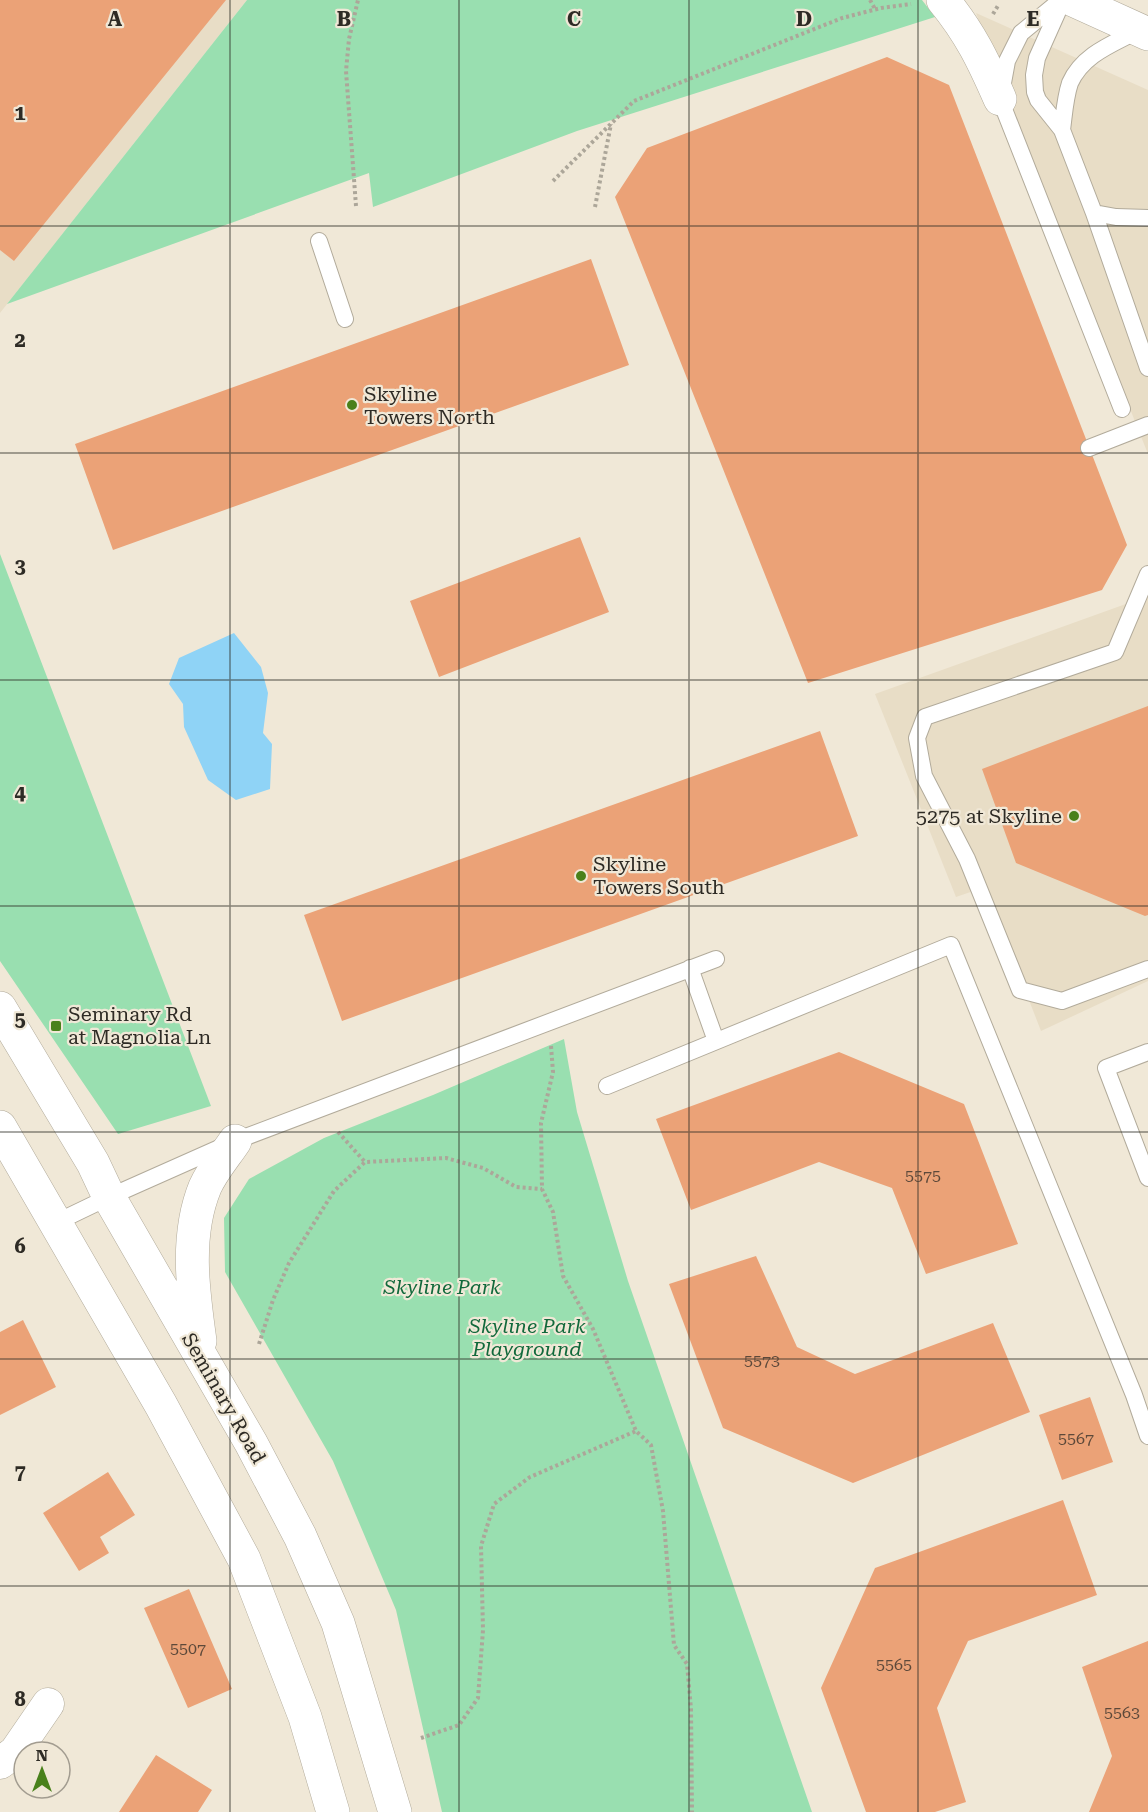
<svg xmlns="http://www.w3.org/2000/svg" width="1148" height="1812" viewBox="0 0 1148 1812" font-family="'Roboto Serif',serif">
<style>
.built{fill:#e8ddc6}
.green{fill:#99dfb0}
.water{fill:#8fd3f6}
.building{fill:#eba277}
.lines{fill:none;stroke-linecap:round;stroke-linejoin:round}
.lane-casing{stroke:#b2ab9b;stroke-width:18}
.street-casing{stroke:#b2ab9b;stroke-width:33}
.secondary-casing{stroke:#b2ab9b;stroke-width:34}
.primary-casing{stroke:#b2ab9b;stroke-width:34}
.path{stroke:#aca699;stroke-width:4;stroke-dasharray:3 3;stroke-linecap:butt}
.lane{stroke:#fff;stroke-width:16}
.street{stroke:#fff;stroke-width:32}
.secondary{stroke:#fff;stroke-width:33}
.primary{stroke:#fff;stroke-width:33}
.grid{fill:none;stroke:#2e2b25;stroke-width:1.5;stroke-opacity:0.55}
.poi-dot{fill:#49811b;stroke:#f0e8d7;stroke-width:2}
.labels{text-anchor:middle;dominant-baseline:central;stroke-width:4.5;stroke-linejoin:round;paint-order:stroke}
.number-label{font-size:16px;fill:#5d493a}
.poi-label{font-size:20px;fill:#2e2b25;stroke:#f0e8d7;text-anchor:start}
.park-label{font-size:20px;font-style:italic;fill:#11693b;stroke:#f0e8d7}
.street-label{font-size:20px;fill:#2e2b25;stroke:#f0e8d7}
.grid-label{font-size:20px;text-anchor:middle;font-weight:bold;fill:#2e2b25;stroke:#f0e8d7;stroke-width:4.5;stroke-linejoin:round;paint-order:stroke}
</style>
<rect width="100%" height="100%" fill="#f0e8d7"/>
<path class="built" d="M0,0H247L0,313Z
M976,13L1148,90V454L1074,268Z
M1148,596V981L1041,1031L985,887L956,897L875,694Z"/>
<path class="green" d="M247,0H922L935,17L577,131L373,207L369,173L7,304Z
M0,554L211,1106L118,1134L0,961Z
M564,1039L577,1112L628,1281L812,1812H442L396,1610L333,1461L225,1272L224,1218L249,1179L324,1138L433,1095Z"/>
<path class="water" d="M234,633L261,667L268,693L263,733L272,744L270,789L236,800L208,780L184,727L183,704L169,684L179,658Z"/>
<path class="building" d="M0,0H226L14,261L0,250Z
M887,57L949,85L1127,545L1102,590L808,683L615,197L647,148Z
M591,259L629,365L113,550L75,444Z
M580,537L609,612L439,677L410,601Z
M1148,706V915L1145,916L1016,863L982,769Z
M820,731L858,836L342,1021L304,915Z
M839,1052L964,1104L1018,1244L926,1274L892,1188L819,1162L691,1210L656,1119Z
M756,1256L797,1347L855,1374L993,1323L1030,1412L853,1483L723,1428L669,1284Z
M23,1320L56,1387L0,1415V1332Z
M1090,1397L1113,1462L1062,1480L1039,1415Z
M108,1472L135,1515L100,1537L109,1553L79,1571L43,1513Z
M1063,1500L1097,1595L968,1641L937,1708L966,1802L935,1812H866L821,1688L875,1568Z
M189,1589L232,1689L188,1708L144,1608Z
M1148,1641V1812H1089L1112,1756L1082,1667Z
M156,1755L212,1790L198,1812H119Z"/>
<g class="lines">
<defs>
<path id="lane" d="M1061,0L1021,33L1007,61L1000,99L1122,409
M1062,2L1037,58L1034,75L1035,92L1038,100L1062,130L1094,213L1148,368
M1062,130C1064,115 1065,98 1070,83C1083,54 1113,44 1139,30
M1094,213L1116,217L1148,218
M319,241L345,319
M1089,448L1148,425
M1148,574L1115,652L925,717L917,738L924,776L967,859L1020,990L1062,1001L1148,969
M690,968L716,1041
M1148,1052L1106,1068L1148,1178
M607,1086L951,945L1134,1395L1148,1436
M55,1223L109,1197L235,1141L716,959"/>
<path id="street" d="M0,1763L15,1752L48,1704"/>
<path id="secondary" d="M0,1008L93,1163L109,1197L251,1443L300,1536L338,1623L395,1812
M0,1127L161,1405L244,1559L305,1717L333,1812
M200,1341C193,1291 185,1236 205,1187C212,1171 225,1156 235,1141"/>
<path id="primary" d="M943,0C970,33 983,60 1000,99
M1073,0L1148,34"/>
</defs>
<use href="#lane" class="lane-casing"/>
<use href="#street" class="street-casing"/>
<use href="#secondary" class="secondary-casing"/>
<use href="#primary" class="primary-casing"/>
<path class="path" d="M870,0L875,9
M993,14L999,4
M553,181L634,101L842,18L881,8L911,4
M356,206L346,71L349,39L358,0
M595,207L611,124
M551,1046L553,1072L541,1123L542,1189L553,1212L563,1276L593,1329L636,1431L651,1445L663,1511L674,1645L687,1664L691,1709L692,1812
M338,1132L365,1162
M259,1344L273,1300L289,1263L334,1191L365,1162L446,1158L483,1168L516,1187L542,1189
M421,1738L459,1725L478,1698L483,1630L481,1546L494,1504L530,1477L636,1431"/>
<use href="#lane" class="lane"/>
<use href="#street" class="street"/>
<use href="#secondary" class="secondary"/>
<use href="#primary" class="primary"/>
</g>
<path class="grid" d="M230,0V1812M459,0V1812M689,0V1812M918,0V1812M0,226H1148M0,453H1148M0,680H1148M0,906H1148M0,1132H1148M0,1359H1148M0,1586H1148"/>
<g class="poi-dot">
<circle cx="352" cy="405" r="6"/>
<circle cx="1074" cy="816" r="6"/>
<circle cx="581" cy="876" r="6"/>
<rect x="50" y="1020" width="12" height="12" rx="3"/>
</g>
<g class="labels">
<g class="number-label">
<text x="923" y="1175">5575</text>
<text x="762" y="1360">5573</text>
<text x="1076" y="1438">5567</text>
<text x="188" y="1648">5507</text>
<text x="894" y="1664">5565</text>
<text x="1122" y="1712">5563</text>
</g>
<g class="poi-label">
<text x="364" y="394">Skyline<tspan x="364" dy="23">Towers North</tspan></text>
<text x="1062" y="816" text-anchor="end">5275 at Skyline</text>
<text x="593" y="864">Skyline<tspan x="593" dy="23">Towers South</tspan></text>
<text x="68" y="1014">Seminary Rd<tspan x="68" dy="23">at Magnolia Ln</tspan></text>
</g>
<g class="park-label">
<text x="442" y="1287">Skyline Park</text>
<text x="527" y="1326">Skyline Park<tspan x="527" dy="23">Playground</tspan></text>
</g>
<g class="street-label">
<text transform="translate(224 1398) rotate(60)">Seminary Road</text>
</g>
</g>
<g class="grid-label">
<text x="115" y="26">A</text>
<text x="344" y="26">B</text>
<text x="574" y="26">C</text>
<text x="804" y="26">D</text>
<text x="1033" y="26">E</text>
<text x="20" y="120">1</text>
<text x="20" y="347">2</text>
<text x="20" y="573">3</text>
<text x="20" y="800">4</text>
<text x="20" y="1026">5</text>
<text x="20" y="1253">6</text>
<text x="20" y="1479">7</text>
<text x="20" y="1706">8</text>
</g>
<g transform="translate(42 1770)"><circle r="28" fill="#f0e8d7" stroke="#a29c90" stroke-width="1.5"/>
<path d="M0-4.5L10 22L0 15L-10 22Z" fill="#49811b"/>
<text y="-9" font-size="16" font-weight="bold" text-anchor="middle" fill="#2e2b25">N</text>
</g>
</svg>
